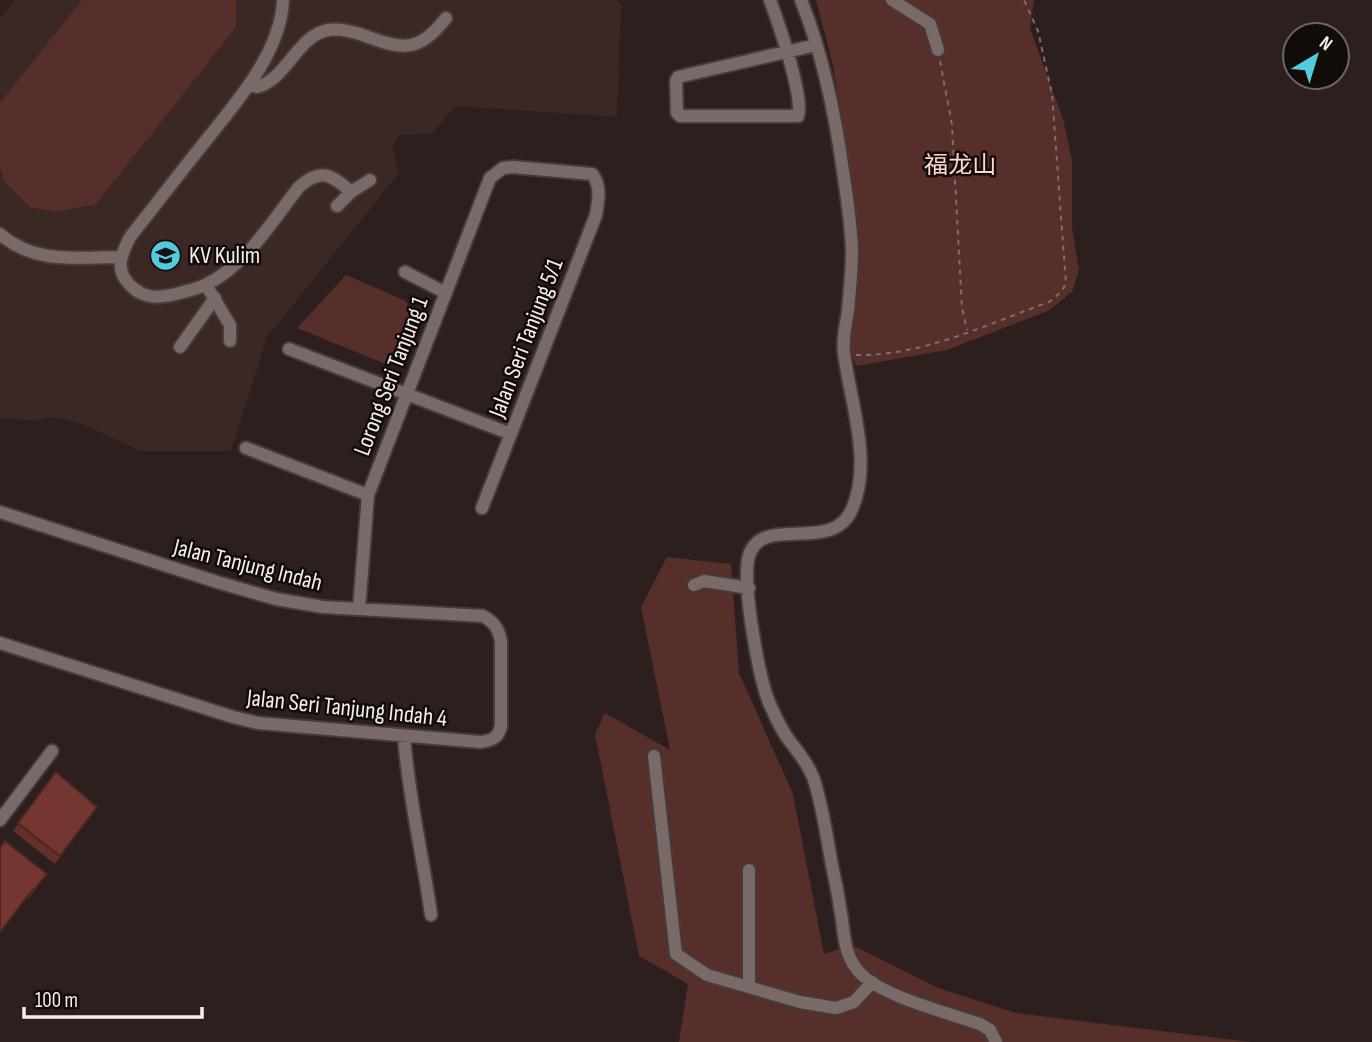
<svg xmlns="http://www.w3.org/2000/svg" width="1372" height="1042" viewBox="0 0 1372 1042" font-family="'Sofia Sans Condensed','Noto Sans SC',sans-serif">
<style>
.built{fill:#3b2825}
.green{fill:#562f2b}
.lines{fill:none;stroke-linecap:round;stroke-linejoin:round}
.minor-casing{stroke:#463b3a;stroke-width:16}
.path{stroke:#7a6f6e;stroke-width:2;stroke-dasharray:5 5;stroke-linecap:butt}
.minor{stroke:#7a6a67;stroke-width:12}
.wall{fill:#642e2a}
.building{fill:#743631;stroke:#512622;stroke-width:2}
.labels{text-anchor:middle;dominant-baseline:central;stroke-width:5;stroke-linejoin:round;paint-order:stroke}
.park-label{font-size:24px;fill:#ffd5d0;stroke:#110b0a}
.poi-label{font-size:24px;fill:#f7edec;stroke:#110b0a;text-anchor:start}
.street-label{font-size:24px;fill:#f7edec;stroke:#110b0a}
</style>
<rect width="100%" height="100%" fill="#2c1f1e"/>
<path class="built" d="M14,0H617L621,5L617,117L455,106L432,134L400,135L392,146L399,173L267,337L231,451H141L82,424L51,417L36,421L0,418V19Z"/>
<path class="green" d="M82,0H236V27L96,204L59,211L31,208L5,182L0,167V103Z
M816,0H1034L1030,28L1063,119L1072,160V228L1079,270L1072,292L1048,311L947,350L856,366L849,345L859,259L855,199L833,66Z
M346,275L406,301L411,315L398,360L388,365L297,328Z
M667,557L731,564L739,673L793,794L824,954L852,945L938,988L1016,1013L1250,1042H679L688,984L639,956L595,734L605,713L670,750L641,607Z"/>
<g class="lines">
<defs>
<path id="minor" d="M283,0C281,55 232,107 200,148C176,178 153,208 130,237C121,255 114,270 131,286C144,299 159,298 176,294C186,291 198,289 207,284C246,265 273,220 299,187C321,168 331,174 351,192
M770,0C778,22 804,96 798,116H680L677,113L676,81L678,77L816,45
M801,0C823,55 835,113 843,171C847,197 851,224 852,250C852,270 850,290 848,311C846,325 842,339 844,353C850,401 873,462 852,509C832,557 757,510 748,560C743,587 759,684 772,709C776,718 781,728 786,736C796,750 806,760 813,777C822,803 826,832 831,860C834,876 838,892 840,908C845,932 842,956 862,975C885,997 948,1013 980,1024L990,1030L996,1042
M892,0L930,24L938,50
M249,85L257,87C287,79 297,36 328,30C339,28 350,31 360,34C401,49 417,55 446,18
M337,206L351,192L370,180
M0,234C36,265 77,257 121,257
M405,272L446,293
M206,285L230,325V341
M180,347L215,298
M289,349L511,434
M246,448L368,495
M0,512L217,582L276,599L323,607L483,616C494,622 499,629 501,642V726C498,738 493,740 481,742L258,723L233,717L0,643
M694,585L704,581L749,588
M359,609L368,495L490,178L503,168L513,167L592,174C602,187 598,200 596,215L482,508
M404,736C408,796 423,855 431,915
M654,756L676,954L707,975L800,1002L836,1008L854,1002L872,982
M0,820L52,751
M749,986V870"/>
</defs>
<use href="#minor" class="minor-casing"/>
<path class="path" d="M940,61L952,125L962,308L967,330
M856,355C924,356 987,324 1049,302L1060,293L1066,284L1052,94L1038,31L1024,0"/>
<use href="#minor" class="minor"/>
</g>
<path class="wall" d="M56,772L97,807L55,864L13,831Z
M0,848L47,874L29,898L27,897Z"/>
<path class="building" d="M56,772L97,807L60,856L18,823Z
M5,841L47,874L34,890L33,889L0,932V848Z"/>
<defs>
<symbol id="school-disc" viewBox="-11 -11 22 22"><circle r="9.5" fill="#53cbda" stroke="#110b0a"/><path d="M0-5L7-2L0 1L-7-2ZM-4 1L0 2.5L4 1V4Q0 6-4 4Z" fill="#111"/></symbol>
</defs>
<g fill-rule="evenodd">
<use href="#school-disc" x="148" y="238" width="35" height="35"/>
</g>
<g class="labels">
<g class="park-label">
<text x="960" y="165">福龙山</text>
</g>
<g class="poi-label">
<text x="189" y="255">KV Kulim</text>
</g>
<g class="street-label">
<text transform="translate(526 338) rotate(-69)">Jalan Seri Tanjung 5/1</text>
<text transform="translate(391 376) rotate(-69)">Lorong Seri Tanjung 1</text>
<text transform="translate(248 565) rotate(14)">Jalan Tanjung Indah</text>
<text transform="translate(347 708) rotate(6)">Jalan Seri Tanjung Indah 4</text>
</g>
</g>
<g transform="translate(1316 56) rotate(38)"><circle r="33" fill="#110b0a" stroke="#6d6564" stroke-width="2"/>
<path d="M0-5L12 26L0 18L-12 26Z" fill="#53cbda"/>
<text y="-10" font-size="19" font-weight="bold" text-anchor="middle" fill="#f7edec">N</text>
</g>
<path d="M24 1007v10h178v-10" fill="none" stroke="#f7edec" stroke-width="3.5"/>
<text x="35" y="1007" font-size="21" fill="#f7edec" stroke="#110b0a" stroke-width="5" paint-order="stroke">100 m</text>
</svg>
